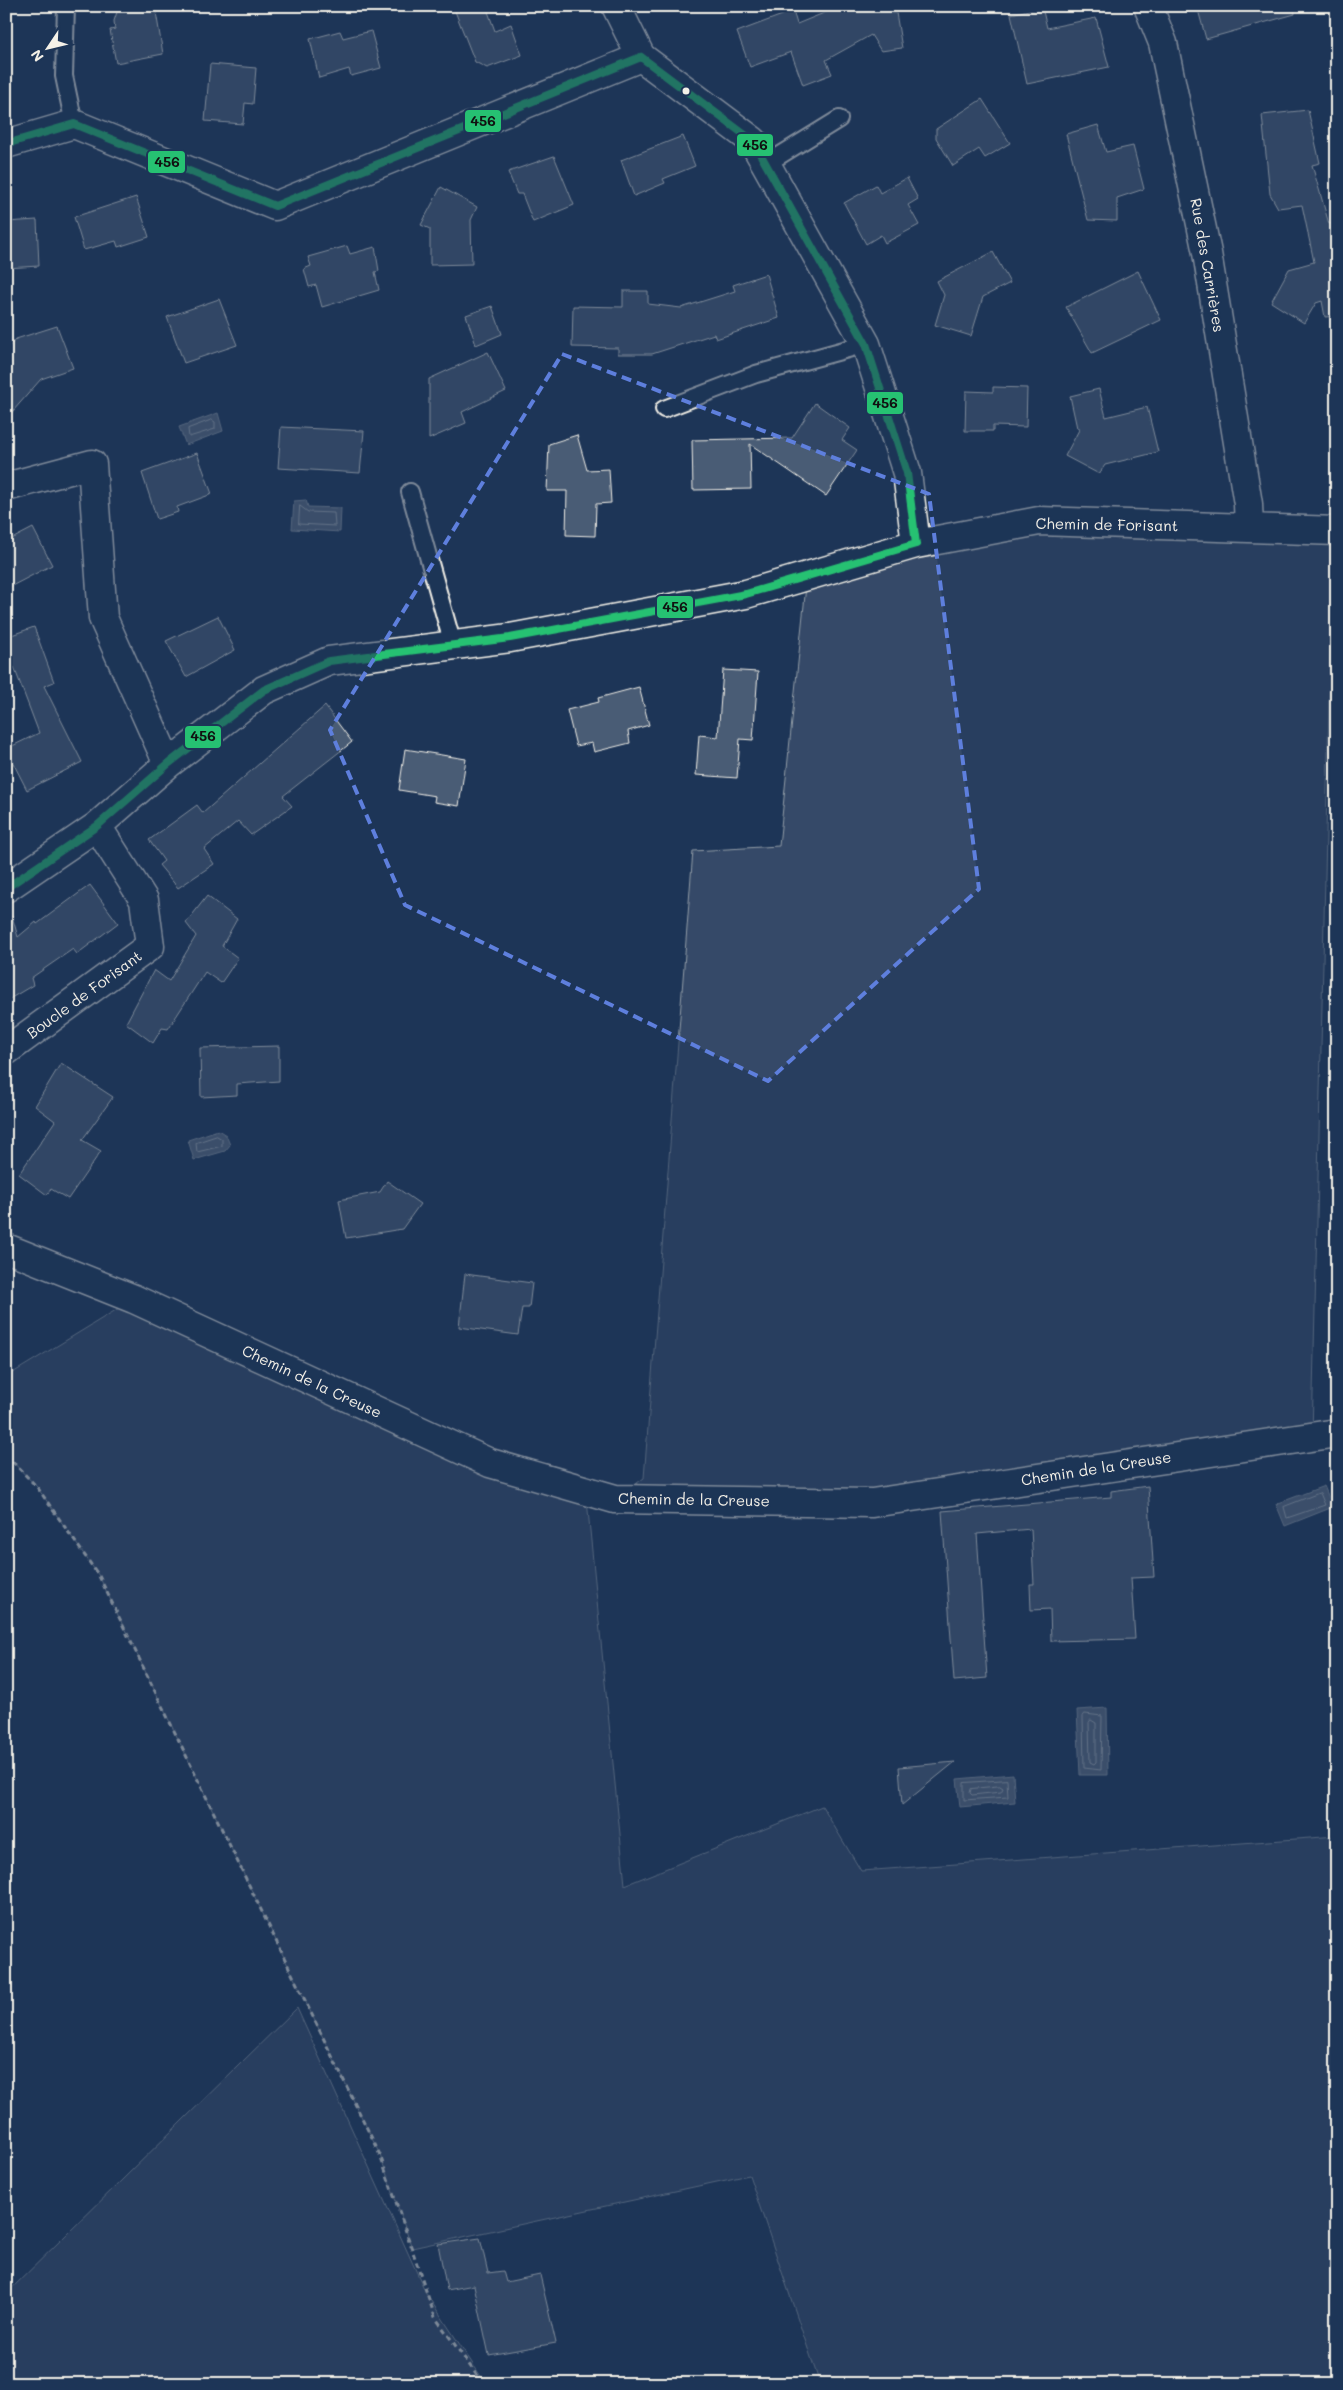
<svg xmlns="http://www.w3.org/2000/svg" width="1343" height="2390" viewBox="0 0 1343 2390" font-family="Mali,sans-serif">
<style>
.green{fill:#354a67;stroke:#949ea8}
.water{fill:#5e6d82;stroke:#9aa2ab}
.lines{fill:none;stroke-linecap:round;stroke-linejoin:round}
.shore{stroke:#b8bcbf;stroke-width:1}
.building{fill:#485b74;stroke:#f4f1e8}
.service-casing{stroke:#f4f1e8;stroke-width:20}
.minor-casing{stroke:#f4f1e8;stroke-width:31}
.path{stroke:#f4f1e8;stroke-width:3;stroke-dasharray:5 4;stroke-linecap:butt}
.service{stroke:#1d3557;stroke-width:16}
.minor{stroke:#1d3557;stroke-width:28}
.bus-1-casing{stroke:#1d3557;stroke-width:11}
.bus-1{stroke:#26c172;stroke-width:8}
.marked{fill:none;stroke:#5e7fdd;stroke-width:4;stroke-dasharray:10 6;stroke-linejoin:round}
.bus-dot{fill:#f4f1e8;stroke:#1d3557;stroke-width:2}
.labels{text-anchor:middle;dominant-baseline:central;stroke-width:4;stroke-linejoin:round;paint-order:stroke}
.street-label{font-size:15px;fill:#f4f1e8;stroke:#1d3557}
.line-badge{stroke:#1d3557;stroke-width:2}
.pale-badge-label{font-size:14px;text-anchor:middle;font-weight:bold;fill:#111}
</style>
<rect width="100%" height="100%" fill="#1d3557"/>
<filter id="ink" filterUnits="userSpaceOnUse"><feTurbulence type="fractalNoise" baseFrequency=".02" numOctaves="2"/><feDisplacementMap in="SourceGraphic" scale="10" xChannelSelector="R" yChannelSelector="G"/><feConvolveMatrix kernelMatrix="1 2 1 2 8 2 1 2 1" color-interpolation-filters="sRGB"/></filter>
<g filter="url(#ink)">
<path class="green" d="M1039,521L1333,531L1312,1437L872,1503L615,1499L644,1478L693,851L779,846L807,576Z
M134,1299L586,1490L625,1885L822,1806L861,1871L1337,1836V2384H820L749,2175L412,2248L380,2155L99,1576L37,1487L6,1455V1377Z
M297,2008L427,2295L486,2384H6V2294Z"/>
<path class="water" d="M218,413L223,431L186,445L179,427Z
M306,500L308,507L341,508L340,532L292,529L294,501Z
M218,1130L226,1135L230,1145L225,1151L194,1160L188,1140Z
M1324,1486L1333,1507L1285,1526L1276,1504Z
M1107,1708L1108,1775H1080L1077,1710Z
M1013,1774L1015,1802L960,1807L957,1779Z"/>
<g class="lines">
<path class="shore" d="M212,420L215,422V429L189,437L188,429Z
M300,506L308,512L334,513L335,526L299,524Z
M217,1136L222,1139V1146L197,1152L196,1143Z
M1320,1493L1325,1505L1287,1518L1284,1507Z
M1085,1714L1102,1716L1101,1770L1084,1768L1083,1717Z
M1091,1720L1096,1723V1762L1094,1764L1090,1762L1089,1723Z
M1007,1780L1008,1797L964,1800V1783Z
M1000,1786L1003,1788L1001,1792L972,1795L970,1793L971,1789Z"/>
</g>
<path class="building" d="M119,6H155L163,54L116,63L110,30L115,29L114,21Z
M453,6H486L495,31L511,24L522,55L487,68L475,62Z
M841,6H891L892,13H896L902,48L881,51L871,35L826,60L832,74L803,85L791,52L750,67L737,32L793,11L797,24Z
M1197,6H1294L1295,14L1206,39Z
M1042,7L1047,28L1096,18L1109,67L1027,84L1011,14Z
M340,31L343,38L371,31L381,68L351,76L349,69L319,78L310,39Z
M210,64L256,68L253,104L245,103L243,124L205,121Z
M982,99L1010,143L985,158L979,149L953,166L936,138V129Z
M1308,110L1320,163L1312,165L1329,224L1337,222V316L1325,317L1322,301L1316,303L1304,323L1271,302L1289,269L1314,262L1302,205L1278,208L1270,194L1262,115Z
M1098,125L1106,152L1133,146L1144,189L1117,198V221L1088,220L1066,134Z
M683,136L695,166L663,179L665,183L634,196L621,160Z
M554,156L574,205L533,222L522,194H517L508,172Z
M907,178L918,199L908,205L919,225L885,243L881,235L866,244L844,203L876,185L880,193Z
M441,187L477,207L471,220L472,264L430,265V229L421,225Z
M136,197L149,237L118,247L116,241L84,250L74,217Z
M37,220L39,266L6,268V222Z
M347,246L350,254L375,247L379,271L375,272L379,290L322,307L316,285L309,287L304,269L311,266L308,257Z
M993,252L1010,283L983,297L971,336L935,325L944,295L937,281Z
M1138,271L1161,320L1092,353L1066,307Z
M766,274L779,318L716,339L714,334L652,354H618V348L572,347L573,306L623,307V291H648V304L681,308L735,291L733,285Z
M219,299L237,345L184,363L167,317Z
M492,306L502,334L476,345L466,315Z
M57,326L73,368L41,379L6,419V350L16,339Z
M488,352L506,391L462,412L466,423L429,439V379Z
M993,387L1027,388L1026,427L993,426V431H965L966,391L993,392Z
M1099,389L1106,417L1147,407L1158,452L1105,465L1099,474L1065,456L1080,428H1077L1070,396Z
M815,403L850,428L842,440L857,450L826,496L750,444L751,489L693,490L692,440L792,438Z
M281,427L364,431L360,473L278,468Z
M577,435L587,470L609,469L611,503L596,504L595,536L566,535L567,491H547L549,444Z
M197,453L212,494L177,507L178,512L157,519L142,473Z
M33,528L52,565L6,589V542Z
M218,616L235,650L186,677L166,641Z
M34,627L54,682L44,686L82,762L27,790L6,749L39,733L14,667L6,669V637Z
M723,670L758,672L753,740L740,739L737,778L696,775L699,735L718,737Z
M639,687L649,725L628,731L630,743L594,752L592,743L576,746L567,710L599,702L598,698Z
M325,706L352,742L283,796L292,806L251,835L238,821L204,849L214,864L178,888L159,865L164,861L149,840L197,805L203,813Z
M405,749L466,759L459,806L434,802L435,796L399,790Z
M90,885L118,923L77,954L73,949L31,978L33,985L6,1001V917L12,916L18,937L36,922L37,924Z
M207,896L237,919L222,946L238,958L221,983L205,972L168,1029L162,1028L153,1043L126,1023L154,970L169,981L196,936L186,923Z
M279,1046V1081L237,1084V1095L201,1097L200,1048Z
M61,1063L113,1097L82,1140L101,1151L68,1199L51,1189L47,1195L19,1174L55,1121L35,1106Z
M387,1181L420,1204L402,1229L346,1238L339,1200L380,1192Z
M465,1274L532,1283L529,1308H522L518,1335L459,1327Z
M1148,1486L1154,1577L1131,1578L1135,1639L1051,1641L1050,1609L1031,1610L1030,1584H1034L1031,1529L977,1534L987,1678L954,1681L942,1511L1111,1497V1491Z
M955,1762L902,1805L899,1767Z
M480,2238L488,2273L503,2271L506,2282L540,2275L556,2343L489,2355L474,2285L447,2290L438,2244Z"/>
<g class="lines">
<defs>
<path id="service" d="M66,6L64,76L74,124
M766,164L839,119
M664,409L756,374L866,344
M410,492L453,645"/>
<path id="minor" d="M616,6L641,57L753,141L766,164L866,344L907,473L916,544
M1148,6L1163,43L1207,253L1248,504L1249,528
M6,144L74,124L275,206L641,57
M6,487L92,464L103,618L168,764
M6,888L97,826L168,764L264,690L329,661L510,638L746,594L916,544L1039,521L1337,531
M6,1051L150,946L144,900L97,826
M6,1248L134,1299L490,1463L615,1499L872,1503L1337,1433"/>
</defs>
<use href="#service" class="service-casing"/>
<use href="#minor" class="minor-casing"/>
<path class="path" d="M6,1455L37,1487L99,1576L380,2155L435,2317L483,2384"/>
<use href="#service" class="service"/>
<use href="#minor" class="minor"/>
<defs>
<path id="bus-1" d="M641,57L753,141L866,344L907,473L916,544
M6,144L74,124L275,206L641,57
M6,888L97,826L168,764L264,690L329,661L510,638L746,594L916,544"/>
</defs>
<use href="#bus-1" class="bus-1-casing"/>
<use href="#bus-1" class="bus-1"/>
</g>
</g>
<path d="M0 0H1343V2390H0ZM562,354L929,494L979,889L768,1081L405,905L330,730Z" fill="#1d3557" fill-opacity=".55" fill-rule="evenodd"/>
<path class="marked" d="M562,354L929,494L979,889L768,1081L405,905L330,730Z"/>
<circle class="bus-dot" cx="686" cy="91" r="4.5"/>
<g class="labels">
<g class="street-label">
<text transform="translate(1208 265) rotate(80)">Rue des Carrières</text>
<text transform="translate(1107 524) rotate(1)">Chemin de Forisant</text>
<text transform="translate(84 994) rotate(-36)">Boucle de Forisant</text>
<text transform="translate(312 1381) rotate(25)">Chemin de la Creuse</text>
<text transform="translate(1096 1468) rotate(-9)">Chemin de la Creuse</text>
<text transform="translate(694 1499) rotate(1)">Chemin de la Creuse</text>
</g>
</g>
<g class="line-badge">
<rect x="464" y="109" width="38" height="24" rx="5" fill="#26c172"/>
<rect x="736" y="133" width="38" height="24" rx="5" fill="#26c172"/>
<rect x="147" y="150" width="39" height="24" rx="5" fill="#26c172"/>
<rect x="866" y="391" width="38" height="24" rx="5" fill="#26c172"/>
<rect x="656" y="595" width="38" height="24" rx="5" fill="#26c172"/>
<rect x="184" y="725" width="38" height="24" rx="5" fill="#26c172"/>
</g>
<g class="pale-badge-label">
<text x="483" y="126">456</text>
<text x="755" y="150">456</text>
<text x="167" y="167">456</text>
<text x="885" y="408">456</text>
<text x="675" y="612">456</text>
<text x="203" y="741">456</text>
</g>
<rect width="1343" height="2390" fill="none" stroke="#1d3557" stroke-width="25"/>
<rect x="12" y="12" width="1318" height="2365" fill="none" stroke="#f4f1e8" stroke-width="2" filter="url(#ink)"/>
<g transform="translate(48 48) rotate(235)" stroke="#1d3557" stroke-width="4" paint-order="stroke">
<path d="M0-4L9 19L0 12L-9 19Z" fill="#f4f1e8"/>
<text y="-8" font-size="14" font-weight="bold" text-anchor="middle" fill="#f4f1e8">N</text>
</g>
</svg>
